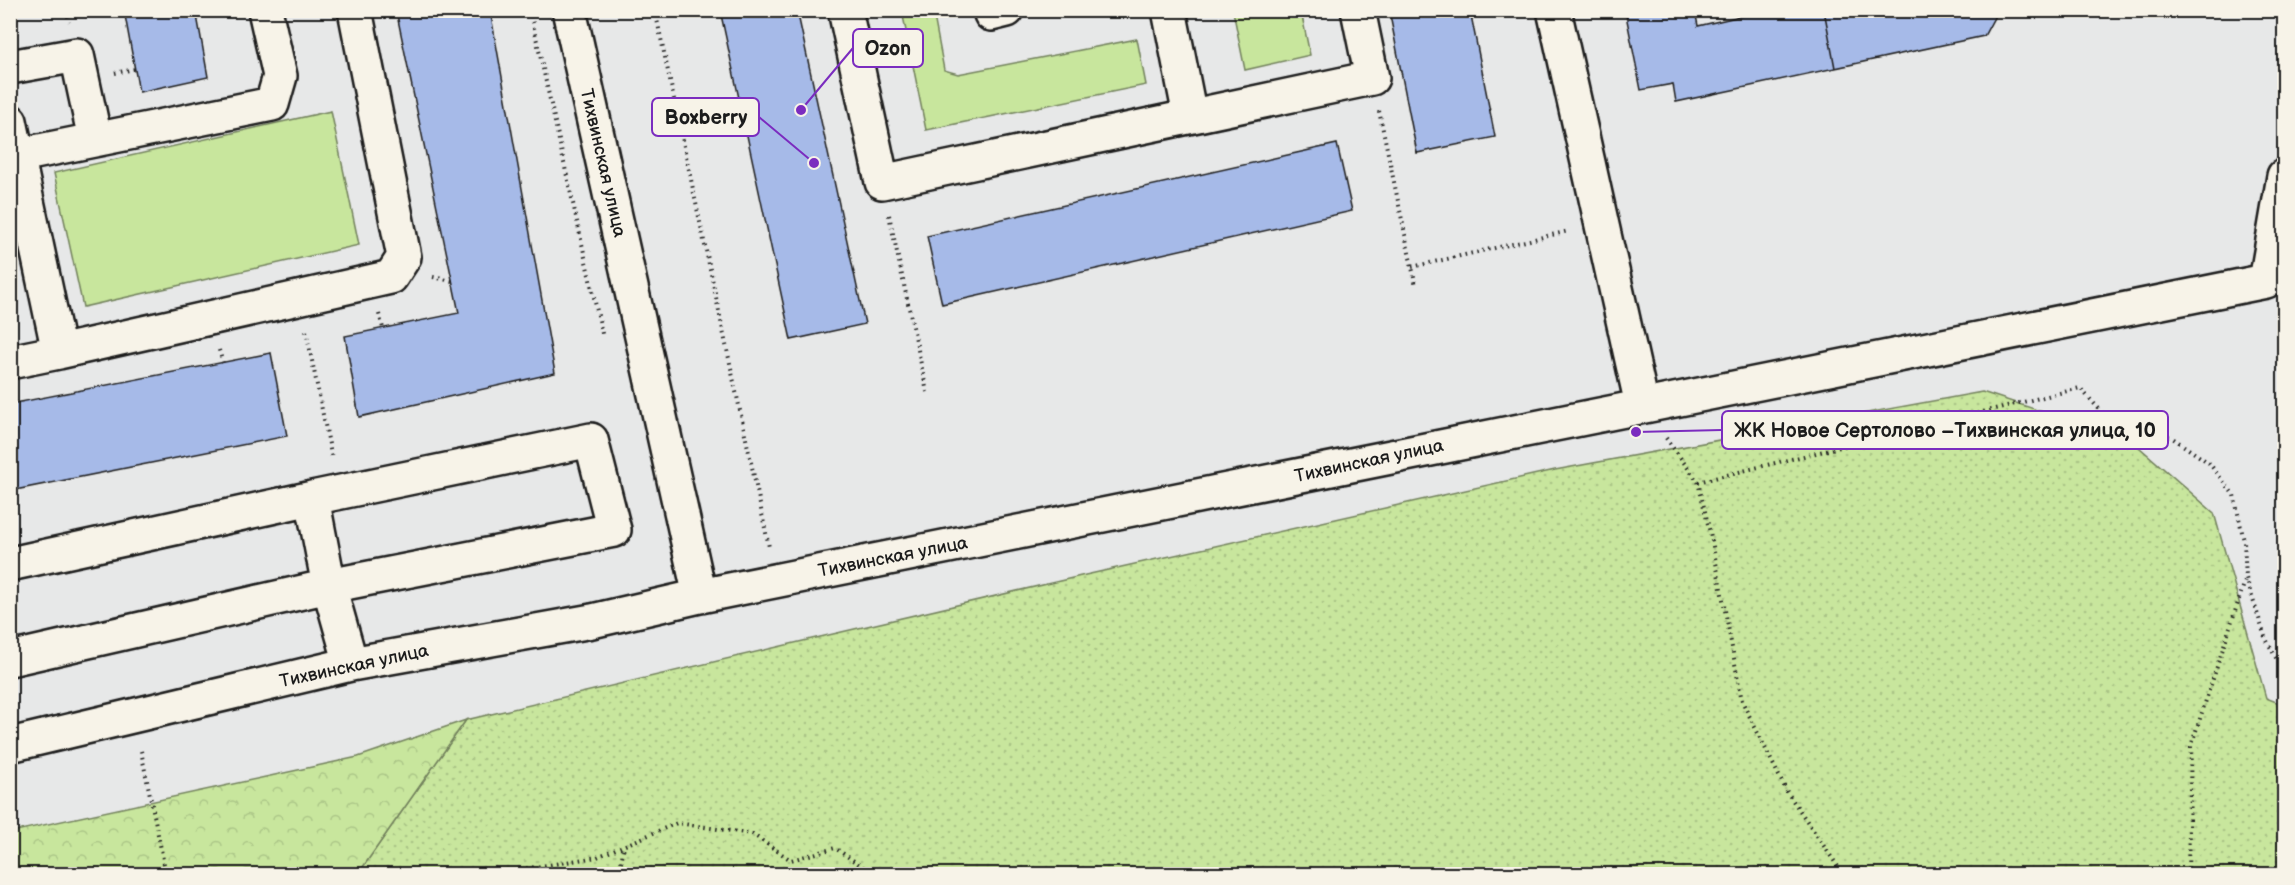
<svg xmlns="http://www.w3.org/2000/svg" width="2295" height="885" viewBox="0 0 2295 885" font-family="'Balsamiq Sans',sans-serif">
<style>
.built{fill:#d4dae8}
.grass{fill:url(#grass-dots);stroke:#72815c;stroke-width:1.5}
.forest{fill:url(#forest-crowns);stroke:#72815c;stroke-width:1.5}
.green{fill:#c8e69d;stroke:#72815c;stroke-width:1.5}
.building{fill:#a6bae8;stroke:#1c1c1c;stroke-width:1.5}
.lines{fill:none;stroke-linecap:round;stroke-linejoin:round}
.minor-casing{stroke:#1c1c1c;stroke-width:38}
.path{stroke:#1c1c1c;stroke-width:4;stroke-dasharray:1.5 4.5;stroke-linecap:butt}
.minor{stroke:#f7f3e8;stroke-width:33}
.labels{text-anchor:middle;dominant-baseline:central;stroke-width:4.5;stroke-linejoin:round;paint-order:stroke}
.street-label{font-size:18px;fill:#1c1c1c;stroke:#f7f3e8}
.leader{fill:none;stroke:#7b2cbf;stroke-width:2}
.callout-dot{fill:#7b2cbf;stroke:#f7f3e8;stroke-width:2}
.callout{fill:#f7f3e8;stroke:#7b2cbf;stroke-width:2}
.callout-label{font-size:20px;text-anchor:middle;font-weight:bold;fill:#1c1c1c}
</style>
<defs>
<pattern id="grass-dots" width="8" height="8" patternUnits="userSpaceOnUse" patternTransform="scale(1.5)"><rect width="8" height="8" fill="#c8e69d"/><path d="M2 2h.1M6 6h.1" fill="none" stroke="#abc587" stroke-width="1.8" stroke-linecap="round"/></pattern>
<pattern id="forest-crowns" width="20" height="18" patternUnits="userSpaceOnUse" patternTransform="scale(1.5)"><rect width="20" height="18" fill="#c8e69d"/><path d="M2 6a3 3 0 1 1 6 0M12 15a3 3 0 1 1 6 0" fill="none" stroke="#abc587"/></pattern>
</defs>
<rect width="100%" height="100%" fill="#e7e8e8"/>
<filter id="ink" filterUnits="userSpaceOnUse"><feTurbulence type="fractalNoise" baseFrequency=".0167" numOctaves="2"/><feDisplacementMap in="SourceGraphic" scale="12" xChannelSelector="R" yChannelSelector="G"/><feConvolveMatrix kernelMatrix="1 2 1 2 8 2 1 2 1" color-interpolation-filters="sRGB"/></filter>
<g filter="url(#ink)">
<path class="built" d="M2284,530V599L2278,564Z"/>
<path class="grass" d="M1982,392L2132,441L2214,513L2266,698L2284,705V874H358L466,720L1081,576L1555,470Z"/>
<path class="forest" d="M466,720L358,874H11V832L358,757Z"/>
<path class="green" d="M902,11H933L944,70L958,74L1137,39L1146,85L926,130Z
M1233,11H1301L1310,55L1245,70Z
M331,111L359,245L83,307L54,173Z"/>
<path class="building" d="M124,10H196L208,77L139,92Z
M396,10H490L555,373L359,417L345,336L459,313Z
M720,10H797L865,324L791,340Z
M1389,10H1470L1495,137L1417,153Z
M1625,10H1695L1698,26L1766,10H1824L1835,68L1676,102L1673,84L1641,90Z
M1824,10H1998L1984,36L1835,68Z
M1337,144L1352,211L942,304L927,236Z
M271,353L287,436L10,491V404Z"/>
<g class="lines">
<defs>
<path id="minor" d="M569,10L700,596
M845,10L882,182L1372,78L1358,10
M991,10V14L1007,10
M1169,10L1190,116
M1554,10L1642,405
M10,67L77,55L95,139
M10,121L59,352L10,362
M10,157L272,104L280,76L265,10
M59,352L391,277L404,257L355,10
M10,564L312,498L329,586L351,664
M10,659L329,586L614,530L591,440L312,498
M10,745L351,664L592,621L700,596L2266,281L2284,176"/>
</defs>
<use href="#minor" class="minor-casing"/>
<path class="path" d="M67,10L69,22
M530,10L603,338
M655,10L769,547
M115,73L135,69
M1379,111L1416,286
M889,215L927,392
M1412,267L1569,231
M433,277L452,281
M379,314L383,328
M306,331L332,459
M219,350L223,363
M1666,438L1698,482L1712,541L1742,701L1787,792L1843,874
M1698,482L2080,388L2109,420L2171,437L2209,463L2234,495L2244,541L2246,578L2265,637L2284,673
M141,751L166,874
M516,874L523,869L597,857L677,823L752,834L791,860L835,848L873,874
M619,874L624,846
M2188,874L2191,746L2246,578"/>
<use href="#minor" class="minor"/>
</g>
</g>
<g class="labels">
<g class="street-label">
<text transform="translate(603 163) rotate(77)">Тихвинская улица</text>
<text transform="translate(1369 461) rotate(-12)">Тихвинская улица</text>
<text transform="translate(893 557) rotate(-11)">Тихвинская улица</text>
<text transform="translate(354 666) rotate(-12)">Тихвинская улица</text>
</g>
</g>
<path class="leader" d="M801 110L853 48M814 163L759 117M1636 432L1722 430"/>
<g class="callout-dot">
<circle cx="801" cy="110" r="6"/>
<circle cx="814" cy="163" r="6"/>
<circle cx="1636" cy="432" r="6"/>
</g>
<g class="callout">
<rect x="853" y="29" width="70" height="38" rx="6"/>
<rect x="652" y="98" width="107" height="38" rx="6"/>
<rect x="1722" y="411" width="446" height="38" rx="6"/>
</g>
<g class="callout-label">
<text x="888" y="55">Ozon</text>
<text x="706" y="124">Boxberry</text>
<text x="1945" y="437">ЖК Новое Сертолово –Тихвинская улица, 10</text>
</g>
<rect width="2295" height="885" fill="none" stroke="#f7f3e8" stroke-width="36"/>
<rect x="18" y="18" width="2259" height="849" fill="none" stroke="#1c1c1c" stroke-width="2" filter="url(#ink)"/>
</svg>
